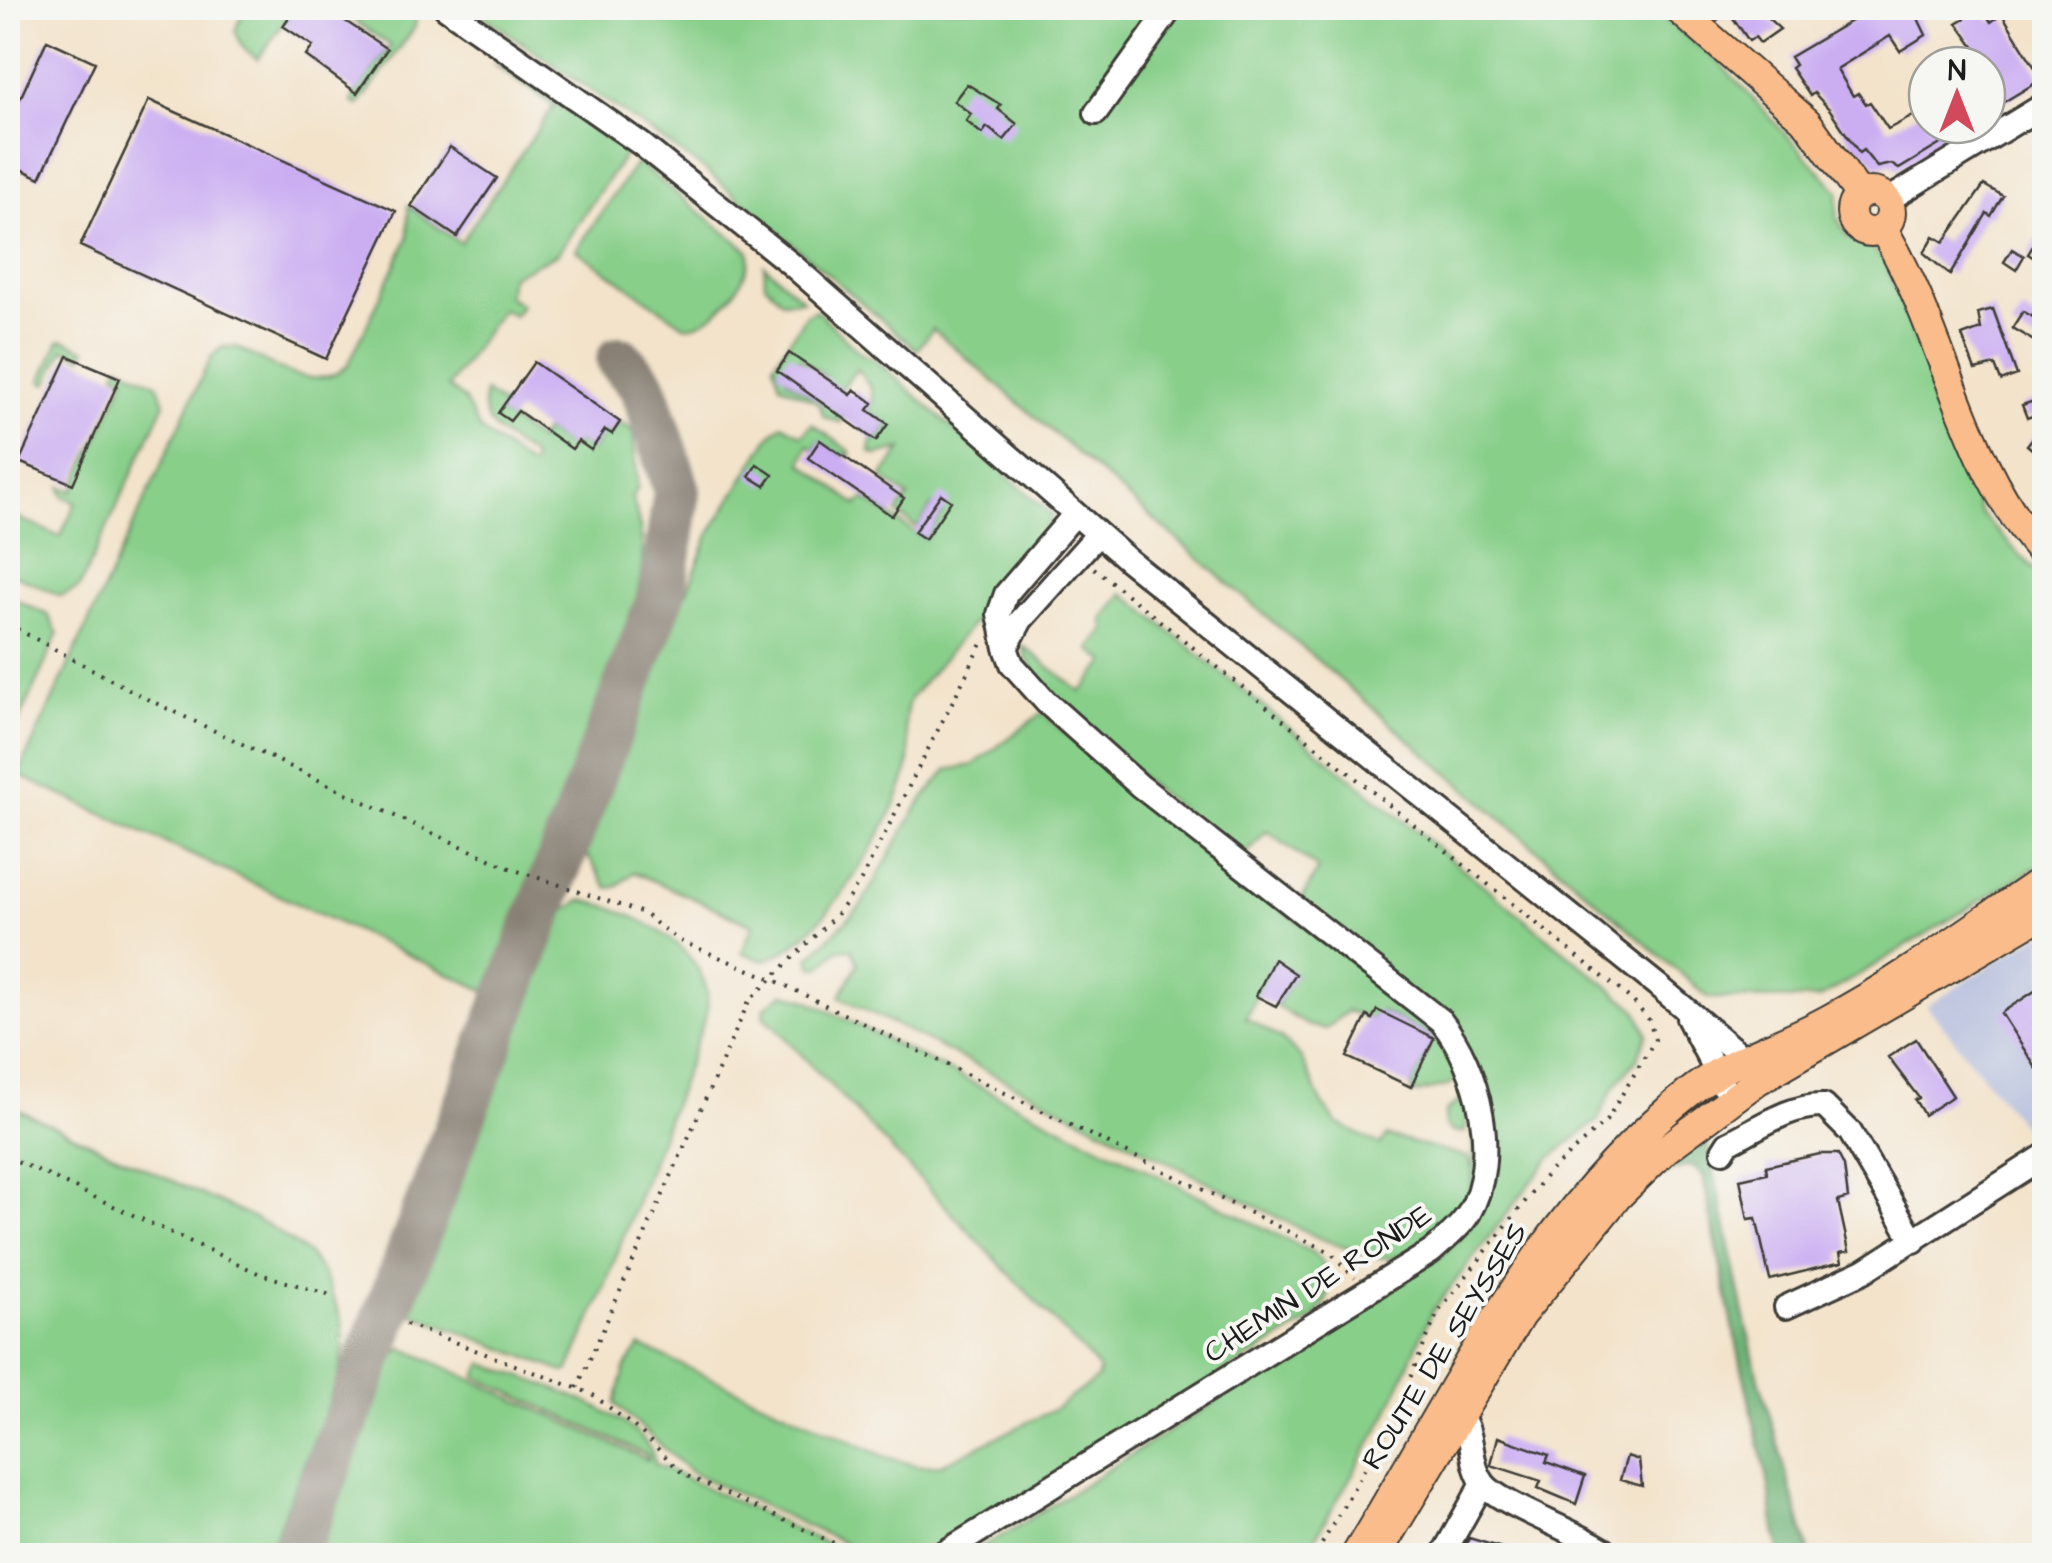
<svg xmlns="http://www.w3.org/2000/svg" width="2052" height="1563" viewBox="0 0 2052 1563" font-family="'Architects Daughter',sans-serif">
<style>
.industrial{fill:#bbc3de}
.green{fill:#88cf8a;stroke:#527653;stroke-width:2.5;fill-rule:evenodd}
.forest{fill:#6eb276;stroke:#456749;stroke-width:2.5}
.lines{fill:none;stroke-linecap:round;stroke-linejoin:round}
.taxiway{stroke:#888074;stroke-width:48}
.building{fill:#cbaef2}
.minor-casing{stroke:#3c3a36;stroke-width:28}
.major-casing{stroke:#3c3a36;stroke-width:32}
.path{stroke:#3c3a36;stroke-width:4;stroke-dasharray:2.5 8;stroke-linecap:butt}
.minor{stroke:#fff;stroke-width:22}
.major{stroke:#fabc8b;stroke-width:28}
.labels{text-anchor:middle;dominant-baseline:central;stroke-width:8;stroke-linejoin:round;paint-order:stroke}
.street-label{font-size:30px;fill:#1c1c1c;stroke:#f6f6f2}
</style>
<rect width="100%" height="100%" fill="#f6f6f2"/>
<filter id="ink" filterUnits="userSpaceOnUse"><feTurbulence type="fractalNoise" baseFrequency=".01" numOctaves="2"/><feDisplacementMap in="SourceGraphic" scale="20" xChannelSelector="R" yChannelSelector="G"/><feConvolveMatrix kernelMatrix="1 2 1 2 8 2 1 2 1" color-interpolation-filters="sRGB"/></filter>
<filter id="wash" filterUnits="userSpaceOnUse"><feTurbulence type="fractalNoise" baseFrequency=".0048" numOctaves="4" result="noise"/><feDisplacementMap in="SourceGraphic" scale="40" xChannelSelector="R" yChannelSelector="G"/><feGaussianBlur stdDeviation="2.25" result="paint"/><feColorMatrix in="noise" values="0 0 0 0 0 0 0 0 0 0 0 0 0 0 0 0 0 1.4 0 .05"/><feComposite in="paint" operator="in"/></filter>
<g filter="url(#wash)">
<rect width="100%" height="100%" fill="#f3e3cb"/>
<path class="industrial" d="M2044,931V1153L1927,1006Z"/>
<path class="green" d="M245,8H294L258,59L244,49L235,31Z
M336,8L417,10L415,27L359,105L352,102L354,95L391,46Z
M472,8H1352L1359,12L1362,8H1650L1720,63L1838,191L1837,217L1847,237L1872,248L1885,261L1981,514L2044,580V862L1819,999L1709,998L933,329L917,350L704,169Z
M495,65H502L626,153L557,254L511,276L508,296L521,305L514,316L502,309L448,387L464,399L480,430L529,466L533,465L531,455C507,440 476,425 485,392L503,405L499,413L538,440L545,430L572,449L578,441L592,450L605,430L612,434L620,422L633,431L638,488L632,497C646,540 646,569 632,613L488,992L18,775L211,357L222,347H236C270,363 315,397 348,365L408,238V206L460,243L554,106Z
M637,162L749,251C753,278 711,331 684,325L576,250Z
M764,265L803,300L782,301L765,284Z
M816,310L859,352L875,360L1052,515L1039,543L910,699C898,733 914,738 908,767C899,817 815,955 761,960L742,952L753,925L634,872L616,887L608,888L585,852L709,535L769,437L782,424L802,435L812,424L849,450L851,455L840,454L820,441L814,449L808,445L802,463L857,505L864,499L925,539L943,513L932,505L917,528L897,513L908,497L882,477L902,449L877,455L870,452L872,438L877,441L888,424L868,410L873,402L871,388L857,369L829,404L843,418L840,422L824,417L819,403L780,384L774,364L806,315ZM800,358L825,375L812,396L786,379Z
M64,340L86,350L82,357L64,349L47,384L41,381L59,341Z
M119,365L157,384L165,403L79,588L61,596L8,572V513L60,537L76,502L63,496L61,487L73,491L125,378L116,373Z
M1123,593L1626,1001L1638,1011L1647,1034L1637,1059L1612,1090L1598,1120L1549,1159L1431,1313L1386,1417L1305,1555L962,1556L1002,1536L1313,1341L1443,1254L1471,1225L1476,1066L1302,898L1318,869L1267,831L1243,858C1195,820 1031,702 1023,646L1081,692L1106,662L1090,649L1105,630L1104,618Z
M8,596L48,615L58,634L8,746Z
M1042,713L1198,849L1425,1013L1454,1054L1459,1072L1451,1085L1412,1094L1411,1087L1434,1037L1378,1010L1372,1019L1347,1011L1326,1029L1307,1025L1276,1006L1295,974L1274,960L1246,1018L1282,1039L1301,1058L1322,1103L1337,1123L1380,1145L1387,1136L1467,1157C1492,1193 1425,1256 1389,1258C1366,1258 1340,1245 1319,1238L840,997L858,963L852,949L837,950L822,966L813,967L809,958L860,907L918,806L947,770L973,765Z
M582,900C633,909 721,953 706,1016L602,1294L569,1370L564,1372L408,1312L560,913Z
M784,993L805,999L1312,1252C1337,1275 1335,1294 1313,1319L924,1555H870L690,1472L615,1404L625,1368L640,1346L886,1457L918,1466L940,1465L1053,1410L1098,1378L1099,1370L1092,1361L764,1015L765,1007Z
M1461,1100L1467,1115L1465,1132H1453L1445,1126V1112Z
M8,1105L268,1225L308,1254L323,1274L342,1320L344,1348L337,1382L267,1555H8Z
M403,1348L648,1460L649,1456L476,1377L483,1363C525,1379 651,1414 655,1464L851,1555H315L390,1360Z"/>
<path class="forest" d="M1701,1137L1708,1144L1755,1364L1810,1555H1782C1771,1529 1773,1500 1766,1472C1742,1374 1722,1276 1703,1176L1692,1165L1661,1174Z"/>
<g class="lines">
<path class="taxiway" d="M294,1556L662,594L677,491L643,385L620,360"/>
</g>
<g id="blocks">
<path class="building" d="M295,8H326L387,49L357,93L306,56L313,46L283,26Z
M1703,8H1757L1780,29L1760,43L1755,37L1749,41L1729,12L1717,20Z
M1873,8H1913L1926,35L1900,51L1890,36L1837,69L1853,96L1858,93L1866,104L1870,102L1888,129L1927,109V125H1972L1899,169L1891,164L1877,167L1863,150L1859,153L1830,110L1814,93L1810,96L1791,68L1795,65L1790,57Z
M1982,8L1991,22L2002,14L2042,79L1987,112V65L1957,23Z
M47,40L95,62L40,178L8,163V125Z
M967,84L1001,105L998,109L1017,124L1004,140L987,127L982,134L966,121L971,114L954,101Z
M149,100L396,211L326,359L80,246Z
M450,147L497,178L457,237L411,206Z
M1984,185L2003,196L1991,216L1987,213L1950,275L1924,253L1934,236L1944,242Z
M2044,228V264L2028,254Z
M2012,249L2024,256L2016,270L2004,262Z
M1993,309L2017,375L2001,381L1995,365L1975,370L1962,336L1981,329L1978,313Z
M2023,311L2044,324L2039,344L2012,328Z
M789,353L851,395L855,390L873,403L868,410L888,424L876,441L777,371Z
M68,356L120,378L73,484L19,462Z
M534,362L620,422L612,434L605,430L591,450L578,441L572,449L518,411L510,421L498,413Z
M2034,401L2044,412L2027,418L2022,405Z
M2044,424V459L2027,445Z
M820,440L904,498L892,516L808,458Z
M757,464L773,475L765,486L749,476Z
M941,494L951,501L925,539L914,532Z
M1274,959L1296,974L1276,1006L1256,996Z
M2044,985V1062L2036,1068L2001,1013Z
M1377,1010L1434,1038L1411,1087L1347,1057L1367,1016L1372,1019Z
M1916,1039L1953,1096L1924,1115L1915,1100L1919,1098L1888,1057Z
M1820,1154H1838L1844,1166L1848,1198L1838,1201L1849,1251L1840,1253L1842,1262L1770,1280L1756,1218L1748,1219L1740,1179L1767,1173L1766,1166Z
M1498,1437L1549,1455L1546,1462L1585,1476L1576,1504L1538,1488L1541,1481L1491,1465Z
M1627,1456L1639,1460L1642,1486L1620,1480Z
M1469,1538L1515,1552V1556H1462Z"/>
</g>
</g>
<g filter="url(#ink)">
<use href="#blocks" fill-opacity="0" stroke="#3c3a36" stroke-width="2.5"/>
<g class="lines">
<defs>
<path id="minor" d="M446,8L641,144L791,264L1128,560L1657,985L1734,1050L1750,1069
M1096,113L1171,8
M1888,200L2044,105
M1075,514L1006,594L999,614L1006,648L1021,620L1098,534
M1688,1018L1724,1087
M1723,1151L1728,1143C1757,1129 1791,1104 1824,1106L1850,1132L1914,1241
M1786,1307L1864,1271L2044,1156
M1453,1406C1479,1432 1466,1461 1484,1484C1500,1505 1583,1533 1613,1556
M939,1556L1431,1252C1444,1240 1460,1228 1469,1213C1501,1158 1479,1068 1441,1021L1140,786L1046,702L1012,664L1006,648
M1442,1556L1483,1483"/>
<path id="major" d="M1677,8L1807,122L1860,195
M1851 212a20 20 0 1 1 40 0a20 20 0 1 1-40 0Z
M1883,229C1948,338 1959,459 2044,555
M1377,1554L1520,1316L1618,1196L1666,1149L1757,1081L2044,913
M1355,1556C1456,1391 1538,1209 1695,1088C1737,1056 1784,1044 1829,1019C1904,979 1974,926 2044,879"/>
</defs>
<use href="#minor" class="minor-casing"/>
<use href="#major" class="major-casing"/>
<path class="path" d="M1094,568L1632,1000L1649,1020L1655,1040L1606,1121L1546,1175L1438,1312L1392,1421L1315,1556
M8,624L147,699L397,817L512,869L643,913L678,940L772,979L1330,1252L1355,1278
M8,1157L260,1274L334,1296
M406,1324L592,1394L642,1433L683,1474L862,1556
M577,1388L749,1001L838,913L861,880L984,640"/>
<use href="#minor" class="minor"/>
<use href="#major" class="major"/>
</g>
</g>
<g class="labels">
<g class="street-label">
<text transform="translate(1318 1284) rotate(-33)">CHEMIN DE RONDE</text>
<text transform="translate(1445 1346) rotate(-58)">ROUTE DE SEYSSES</text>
</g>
</g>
<rect width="2052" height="1563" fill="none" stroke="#f6f6f2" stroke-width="40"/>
<g transform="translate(1957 95)"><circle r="48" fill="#f6f6f2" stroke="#9f9f9c" stroke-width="2.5"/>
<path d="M0-8L18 38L0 25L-18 38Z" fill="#d1495b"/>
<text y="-15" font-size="28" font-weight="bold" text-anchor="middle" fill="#1c1c1c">N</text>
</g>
</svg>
